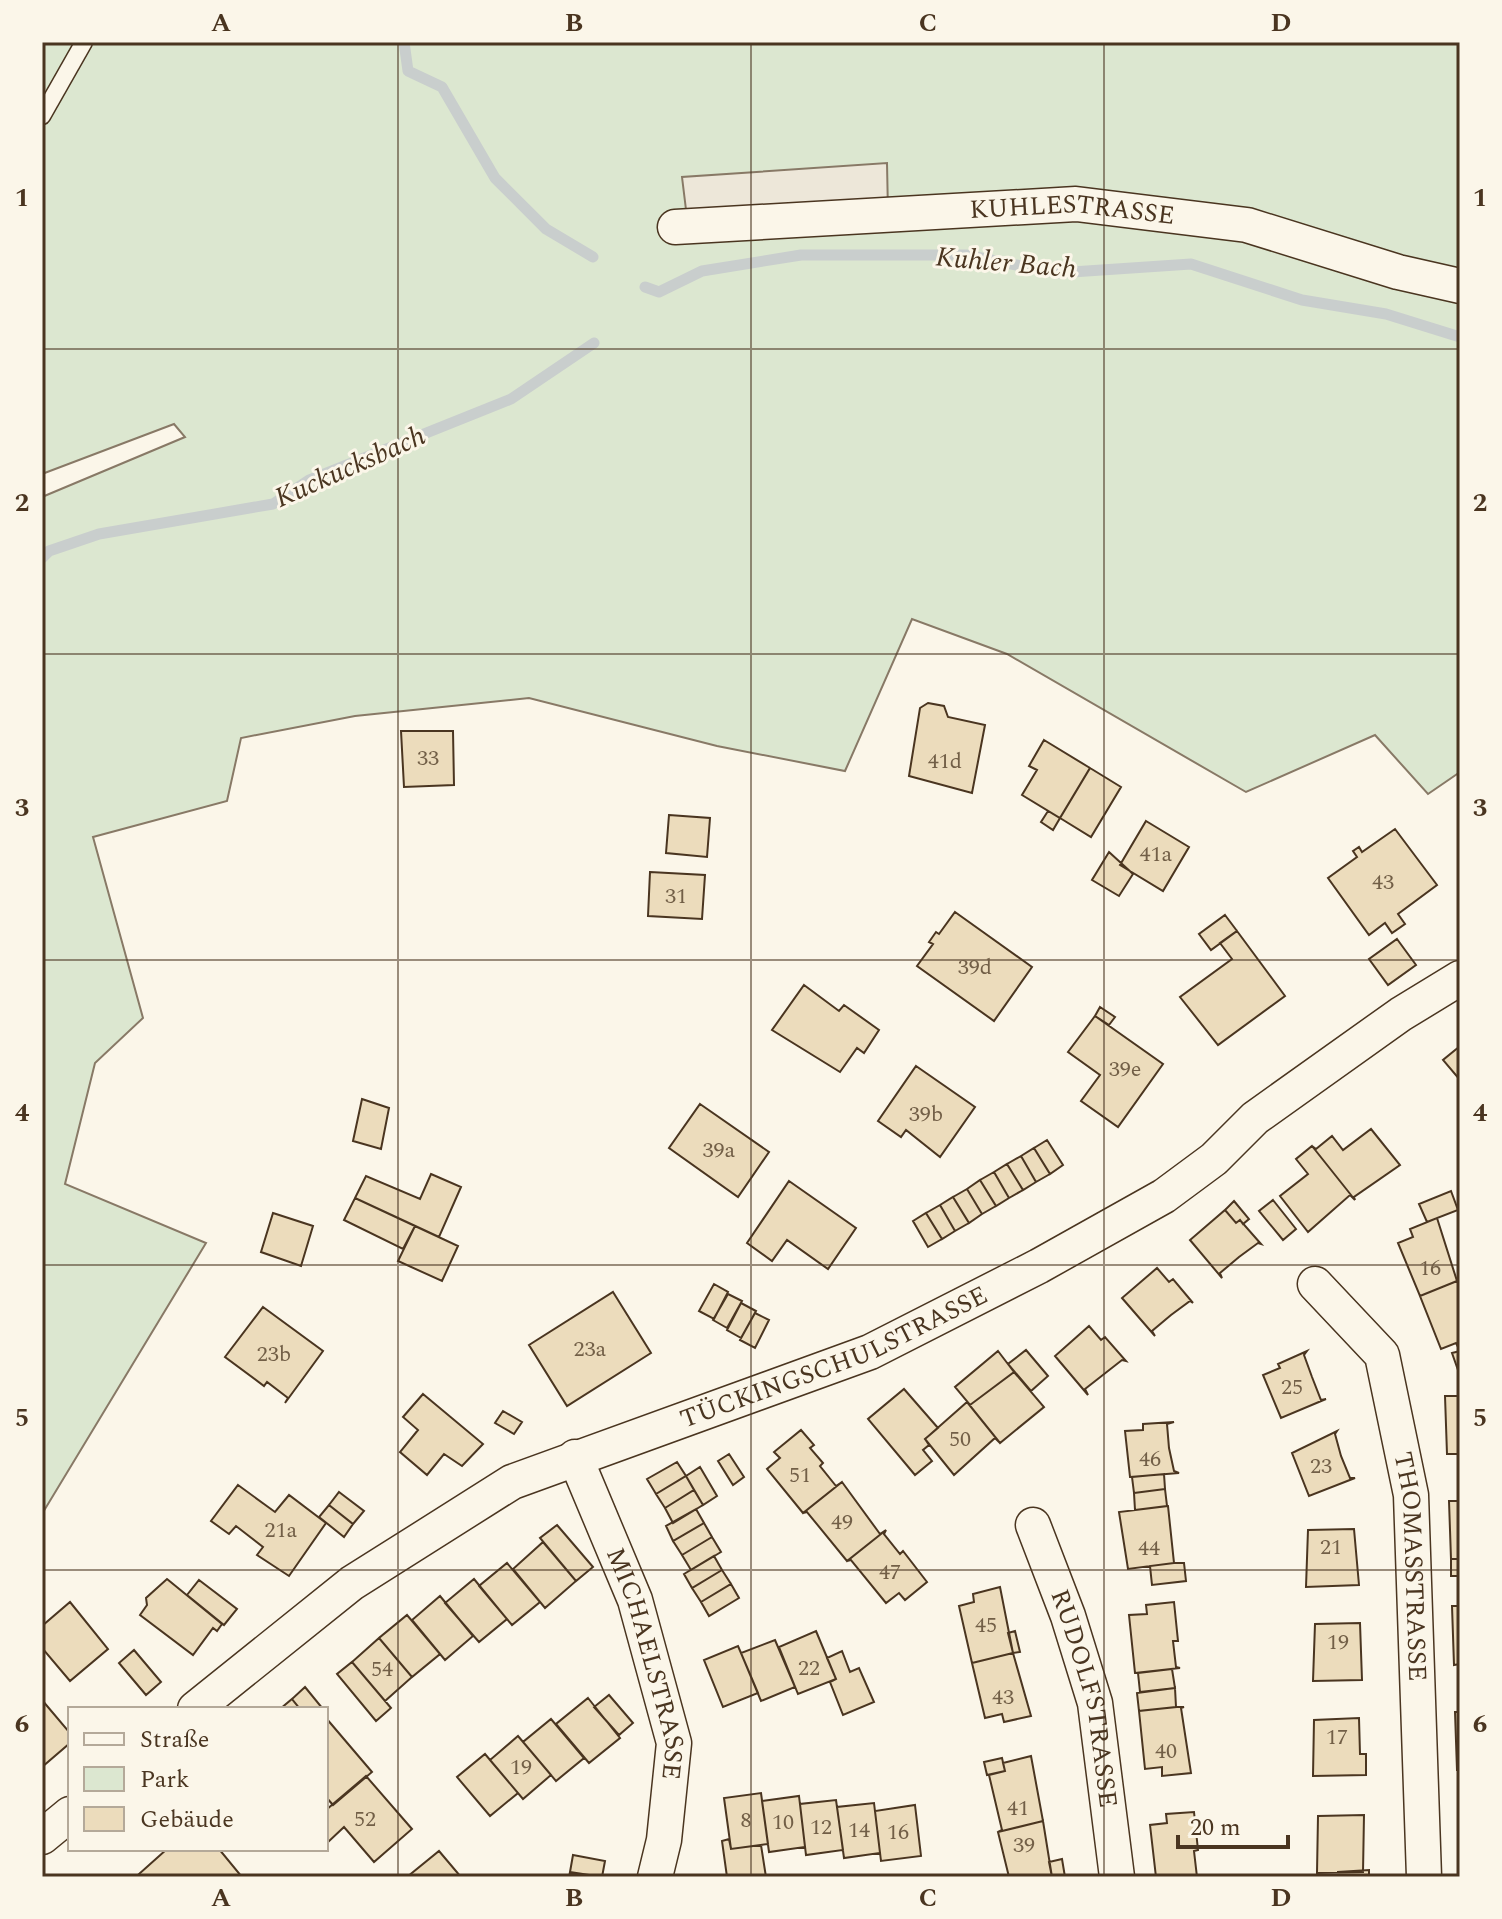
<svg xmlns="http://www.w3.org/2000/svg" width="1502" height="1919" viewBox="0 0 1502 1919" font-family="Spectral,serif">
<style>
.green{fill:#dce7d0;stroke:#887966;stroke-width:2}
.parking{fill:#ede7d9;stroke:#887966;stroke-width:2}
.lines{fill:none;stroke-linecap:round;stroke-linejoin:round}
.stream{stroke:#c9cecd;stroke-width:11}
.building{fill:#ecdcbc;stroke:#4a3520;stroke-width:2}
.lane-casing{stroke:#4a3520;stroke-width:19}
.street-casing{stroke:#4a3520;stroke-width:37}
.lane{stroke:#fbf6e9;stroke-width:16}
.street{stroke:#fbf6e9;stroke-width:34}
.grid{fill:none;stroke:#4a3520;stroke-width:2;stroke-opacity:0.55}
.labels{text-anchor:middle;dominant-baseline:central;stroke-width:6;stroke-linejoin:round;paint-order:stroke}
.number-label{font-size:22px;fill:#725f47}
.street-label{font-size:26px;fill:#4a3520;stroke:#fbf6e9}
.water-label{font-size:28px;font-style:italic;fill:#4a3520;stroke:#fbf6e9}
.neatline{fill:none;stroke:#4a3520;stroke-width:3}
.grid-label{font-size:26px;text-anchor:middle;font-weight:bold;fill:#4a3520}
</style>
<rect width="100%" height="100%" fill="#fbf6e9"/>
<path class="green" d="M42,42H1460V772L1428,794L1375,735L1246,792L1007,654L912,619L845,771L717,746L529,698L355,716L241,738L227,801L93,837L143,1018L95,1063L65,1184L206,1243L42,1514V497L185,437L174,424L42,474Z"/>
<path class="parking" d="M887,163L888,213L688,226L682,177Z"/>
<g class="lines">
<path class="stream" d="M404,42L408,71L442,87L495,178L546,229L593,257
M645,287L659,292L702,271L801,255H966L1057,273L1191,264L1302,300L1386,314L1460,337
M42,558L49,551L99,534L273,504L309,480L511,399L594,343"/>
</g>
<path class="building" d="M928,703L944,706L948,717L985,725L972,793L909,776L920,708Z
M401,731H453L454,785L404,787Z
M1044,740L1090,768L1060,818L1022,795L1037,770L1029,766Z
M1090,768L1121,787L1091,837L1060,818Z
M1048,811L1060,818L1053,830L1041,822Z
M669,815L710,818L707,857L666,853Z
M1146,821L1189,847L1163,891L1120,865Z
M1395,829L1437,885L1398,914L1405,924L1392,933L1385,923L1369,935L1328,878L1357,857L1353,851L1359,847L1362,852Z
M1109,852L1133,874L1119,896L1092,880Z
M650,872L705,875L702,919L648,916Z
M955,912L1032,967L994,1021L917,966L933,944L929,942L936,932L939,934Z
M1225,915L1237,931L1211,950L1199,934Z
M1237,931L1285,996L1218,1045L1180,997L1232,959L1220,943Z
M1397,939L1416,965L1388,985L1369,959Z
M804,985L839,1011L844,1005L879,1030L864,1053L857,1048L840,1072L772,1030Z
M1100,1007L1115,1017L1109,1025L1095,1016Z
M1095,1016L1163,1064L1118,1127L1081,1101L1100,1075L1068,1052Z
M1460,1046V1080L1443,1060Z
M916,1066L975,1107L940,1157L906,1130L901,1137L878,1121Z
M362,1099L389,1108L381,1149L353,1141Z
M700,1104L769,1152L738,1197L669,1148Z
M1371,1129L1400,1165L1354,1197L1355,1200L1312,1146L1316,1149L1332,1136L1343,1150Z
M1047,1140L1063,1165L1050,1174L1034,1148Z
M1312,1146L1355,1200L1350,1195L1308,1232L1280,1196L1308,1174L1296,1159Z
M1034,1148L1050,1174L1036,1182L1021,1156Z
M1021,1156L1036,1182L1023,1190L1007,1164Z
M1007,1164L1023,1190L1009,1198L994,1172Z
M994,1172L1009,1198L996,1206L980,1180Z
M431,1174L461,1187L439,1237L355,1198L366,1176L420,1199Z
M980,1180L996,1206L982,1214L967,1189Z
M789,1181L856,1228L828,1269L787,1240L772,1261L747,1243Z
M967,1189L982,1214L969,1223L953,1197Z
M1451,1191L1458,1210L1427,1222L1419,1204Z
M953,1197L969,1223L955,1231L940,1205Z
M355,1198L415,1226L403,1249L344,1220Z
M1273,1200L1296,1229L1283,1240L1259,1211Z
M1234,1201L1249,1219L1243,1224L1240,1220L1236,1223L1225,1210Z
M940,1205L955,1231L942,1239L926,1213Z
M1225,1210L1236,1223L1240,1220L1261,1244L1258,1243L1239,1257L1220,1273L1222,1278L1190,1240Z
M273,1213L313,1226L301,1266L261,1252Z
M926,1213L942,1239L928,1247L913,1221Z
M1437,1218L1457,1281L1420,1296L1398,1243L1413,1237L1410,1229Z
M415,1226L458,1246L442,1281L398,1261Z
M1157,1268L1169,1282L1173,1279L1193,1303L1190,1301L1171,1315L1152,1331L1155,1336L1122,1298Z
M1457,1281L1460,1287V1351L1456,1343L1441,1349L1420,1296Z
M714,1284L728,1292L714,1319L699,1311Z
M613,1292L651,1353L567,1406L529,1345Z
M728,1294L742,1301L727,1328L713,1320Z
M741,1303L756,1311L741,1338L727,1330Z
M263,1307L323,1351L285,1403L288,1398L267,1382L264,1386L225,1357Z
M755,1313L769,1320L755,1348L740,1340Z
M1089,1326L1101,1340L1105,1337L1126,1361L1122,1360L1085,1389L1088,1395L1055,1356Z
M1026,1350L1048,1376L1031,1391L1008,1364Z
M998,1351L1014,1372L970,1405L955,1387Z
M1307,1351L1304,1355L1312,1377L1321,1400L1326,1399L1281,1418L1263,1375L1280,1368L1278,1364Z
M1460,1351V1370H1458L1452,1353Z
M1014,1372L1044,1407L1000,1443L967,1402L970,1405Z
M904,1389L938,1428L925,1439L929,1445L923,1450L932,1461L915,1475L868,1419Z
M423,1394L483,1444L462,1466L444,1454L427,1475L400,1452L418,1430L403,1417Z
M1445,1396H1460V1454H1447Z
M967,1402L1000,1443L995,1438L954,1475L925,1439Z
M503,1411L522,1422L514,1434L495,1423Z
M1174,1422L1167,1424L1169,1448L1174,1471L1179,1473L1130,1477L1125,1431L1143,1430V1424Z
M801,1430L814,1445L810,1448L823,1463L820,1466L836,1486L842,1482L803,1513L767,1469L780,1458L774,1452Z
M1337,1431L1335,1434L1341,1456L1350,1478H1355L1309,1496L1292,1453Z
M729,1454L744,1477L733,1485L718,1461Z
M677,1462L686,1476L656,1494L647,1479Z
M700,1467L717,1496L703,1505L686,1476Z
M1164,1474L1165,1489L1134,1493L1132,1477Z
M686,1476L694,1490L665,1508L656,1494Z
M842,1482L880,1534L886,1530L847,1561L807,1512L803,1513Z
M238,1485L275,1512L289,1495L326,1523L289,1576L257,1555L263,1547L236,1526L229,1534L211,1521Z
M1165,1489L1167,1506L1135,1510L1134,1493Z
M694,1490L703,1505L673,1523L665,1508Z
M339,1492L364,1511L353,1524L329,1505Z
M1449,1501H1460V1559H1451Z
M329,1505L353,1524L344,1537L319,1517Z
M1168,1506L1174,1563L1128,1569L1119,1512Z
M696,1509L704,1523L673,1541L666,1526Z
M704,1523L712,1537L682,1555L673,1541Z
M557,1525L593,1567L576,1581L540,1538Z
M1354,1529L1359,1585L1306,1587L1308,1530Z
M886,1530L884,1534L900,1554L903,1551L927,1582L905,1600L899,1593L886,1603L851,1560L847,1561Z
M712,1537L721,1552L691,1570L682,1555Z
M543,1542L576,1581L545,1608L513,1569Z
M714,1556L722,1570L692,1588L684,1574Z
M1451,1559H1460V1576H1451Z
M507,1563L540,1602L512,1625L479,1586Z
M1174,1563H1184L1186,1581L1152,1585L1150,1566Z
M722,1570L731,1584L701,1602L692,1588Z
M167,1579L222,1624L217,1631L213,1628L193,1655L140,1615L147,1605L146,1598Z
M474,1579L507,1619L479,1642L445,1603Z
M199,1580L237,1609L224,1625L187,1595Z
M731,1584L739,1598L709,1616L701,1602Z
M1000,1587L1013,1653L972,1663L959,1606L974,1602L973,1594Z
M440,1596L473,1636L445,1660L412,1620Z
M70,1602L108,1649L70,1681L42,1648V1626Z
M1174,1602L1178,1641H1173L1176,1667L1180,1668L1135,1673L1129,1615L1147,1614L1146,1605Z
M1452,1606H1460V1664L1454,1665Z
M407,1615L440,1654L412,1677L379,1638Z
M1360,1623L1362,1680L1313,1681L1315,1624Z
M816,1631L836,1679L798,1694L779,1647Z
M1015,1631L1020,1652L1013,1653L1008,1633Z
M379,1638L412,1677L385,1701L352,1662Z
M775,1640L795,1687L761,1701L741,1653Z
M738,1646L758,1693L723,1707L704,1660Z
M134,1650L161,1682L146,1695L119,1663Z
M842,1651L850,1672L859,1668L874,1702L843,1715L830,1682L836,1679L827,1658Z
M1013,1653L1031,1716L1004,1722L1002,1714L985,1718L972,1663Z
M352,1662L391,1708L376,1721L337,1674Z
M1172,1669L1175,1688L1140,1692L1138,1673Z
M305,1687L323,1709H300L292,1699Z
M1175,1688L1176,1707L1139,1711L1137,1693Z
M609,1695L633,1723L619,1735L594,1707Z
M588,1698L620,1738L589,1763L556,1724Z
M292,1699L300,1709H280Z
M42,1700L70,1733V1743L42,1767Z
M1176,1707H1184L1181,1708L1191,1773L1162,1776V1767L1145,1769L1139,1711Z
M1455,1712H1460V1770H1457Z
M326,1718L372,1772L333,1805L326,1797Z
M1359,1718L1360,1754H1366V1775L1313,1776L1314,1720Z
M551,1719L584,1758L556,1781L523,1742Z
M518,1736L551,1775L523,1799L490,1760Z
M485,1754L518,1793L490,1816L457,1777Z
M1031,1756L1043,1821L998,1832L1002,1830L989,1775L1005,1771L1003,1763Z
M1002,1758L1005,1771L987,1775L984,1762Z
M366,1776L412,1829L374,1862L344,1827L326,1844V1810Z
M761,1793L768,1844L731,1849L724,1798Z
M799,1796L805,1847L769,1852L762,1801Z
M836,1800L843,1850L806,1855L800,1804Z
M874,1803L880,1853L844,1858L837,1807Z
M915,1805L921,1856L881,1861L875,1811Z
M1194,1812L1198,1850L1194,1851L1197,1877H1201H1156L1150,1825L1167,1823L1166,1814Z
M1364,1815L1363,1872L1317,1873L1318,1816Z
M1043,1821L1052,1877H1009L998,1832Z
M729,1839L731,1849L761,1845L766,1877H727L722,1841Z
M167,1849H219L242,1877H142L139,1874Z
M439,1851L461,1877H407Z
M573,1855L605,1861L602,1877L570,1872Z
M1062,1859L1065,1877H1052L1049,1862Z
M1369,1870V1877H1338V1872Z
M570,1872L602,1877H569Z"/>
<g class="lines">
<defs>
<path id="lane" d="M42,116L84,42"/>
<g id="street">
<path id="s1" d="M675,227L1076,204L1247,225L1398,272L1460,286"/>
<path id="s2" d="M1315,1284L1382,1355L1411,1495L1424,1877"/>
<path id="s3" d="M575,1457L635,1600L674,1743L664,1840L655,1877"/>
<path id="s4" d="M1033,1525L1068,1616L1095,1703L1117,1877"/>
<path id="s5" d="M195,1709L352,1583L512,1482L870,1352L1039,1266L1164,1196L1214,1159L1255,1118L1401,1014L1460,978"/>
<path d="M42,1837L70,1814"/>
</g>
</defs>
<use href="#lane" class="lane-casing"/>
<use href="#street" class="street-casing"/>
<use href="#lane" class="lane"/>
<use href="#street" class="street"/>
</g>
<path class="grid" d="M398,42V1877M751,42V1877M1104,42V1877M42,349H1460M42,654H1460M42,960H1460M42,1265H1460M42,1570H1460"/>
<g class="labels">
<g class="number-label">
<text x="428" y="758">33</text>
<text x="945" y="761">41d</text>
<text x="1156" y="854">41a</text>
<text x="1383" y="882">43</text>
<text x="676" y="896">31</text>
<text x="975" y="967">39d</text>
<text x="1125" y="1069">39e</text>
<text x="926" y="1114">39b</text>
<text x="719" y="1150">39a</text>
<text x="1430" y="1268">16</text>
<text x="590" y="1349">23a</text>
<text x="274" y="1354">23b</text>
<text x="1292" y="1387">25</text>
<text x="960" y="1439">50</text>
<text x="1150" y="1459">46</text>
<text x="1321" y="1466">23</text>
<text x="800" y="1475">51</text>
<text x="842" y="1522">49</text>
<text x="281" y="1530">21a</text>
<text x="1331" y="1547">21</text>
<text x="1149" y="1548">44</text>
<text x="890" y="1572">47</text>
<text x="986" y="1625">45</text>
<text x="1338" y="1642">19</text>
<text x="809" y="1668">22</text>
<text x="382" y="1669">54</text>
<text x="1003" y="1697">43</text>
<text x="1337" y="1737">17</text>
<text x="1166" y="1751">40</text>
<text x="521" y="1767">19</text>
<text x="1018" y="1808">41</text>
<text x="365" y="1819">52</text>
<text x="746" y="1820">8</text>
<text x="783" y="1822">10</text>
<text x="821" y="1827">12</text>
<text x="859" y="1830">14</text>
<text x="898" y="1832">16</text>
<text x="1024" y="1845">39</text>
</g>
<g class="street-label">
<text stroke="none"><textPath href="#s1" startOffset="398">KUHLESTRASSE</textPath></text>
<text stroke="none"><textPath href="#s5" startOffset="736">TÜCKINGSCHULSTRASSE</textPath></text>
<text stroke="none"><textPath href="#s2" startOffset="312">THOMASSTRASSE</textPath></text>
<text stroke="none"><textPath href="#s3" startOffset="220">MICHAELSTRASSE</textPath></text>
<text stroke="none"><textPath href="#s4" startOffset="182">RUDOLFSTRASSE</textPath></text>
</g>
<g class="water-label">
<text transform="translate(1006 263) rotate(5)">Kuhler Bach</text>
<text transform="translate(350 467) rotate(-24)">Kuckucksbach</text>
</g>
</g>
<rect width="1502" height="1919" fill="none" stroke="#fbf6e9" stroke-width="88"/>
<rect x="68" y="1707" width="260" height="144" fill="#fbf6e9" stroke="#b4a999" stroke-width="2"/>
<rect x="84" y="1733" width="40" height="12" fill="#fbf6e9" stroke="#b4a999" stroke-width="2"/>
<text x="140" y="1747" font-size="24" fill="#4a3520">Straße</text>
<rect x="84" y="1767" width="40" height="24" fill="#dce7d0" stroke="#b4a999" stroke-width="2"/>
<text x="140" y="1787" font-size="24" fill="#4a3520">Park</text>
<rect x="84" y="1807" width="40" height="24" fill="#ecdcbc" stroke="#b4a999" stroke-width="2"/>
<text x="140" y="1827" font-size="24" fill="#4a3520">Gebäude</text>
<path d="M1178 1835v12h110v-12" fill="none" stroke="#4a3520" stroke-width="4"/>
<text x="1190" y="1835" font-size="24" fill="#4a3520" stroke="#fbf6e9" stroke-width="6" paint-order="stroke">20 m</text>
<rect x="44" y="44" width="1414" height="1831" class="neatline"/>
<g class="grid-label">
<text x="221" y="31">A</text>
<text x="574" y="31">B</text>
<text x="928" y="31">C</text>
<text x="1281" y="31">D</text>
<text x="22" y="206">1</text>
<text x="1480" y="206">1</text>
<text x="22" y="511">2</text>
<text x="1480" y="511">2</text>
<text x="22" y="816">3</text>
<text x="1480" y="816">3</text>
<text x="22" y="1121">4</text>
<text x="1480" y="1121">4</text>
<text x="22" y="1426">5</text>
<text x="1480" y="1426">5</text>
<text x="22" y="1732">6</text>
<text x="1480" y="1732">6</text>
<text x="221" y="1906">A</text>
<text x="574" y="1906">B</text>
<text x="928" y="1906">C</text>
<text x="1281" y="1906">D</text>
</g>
</svg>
